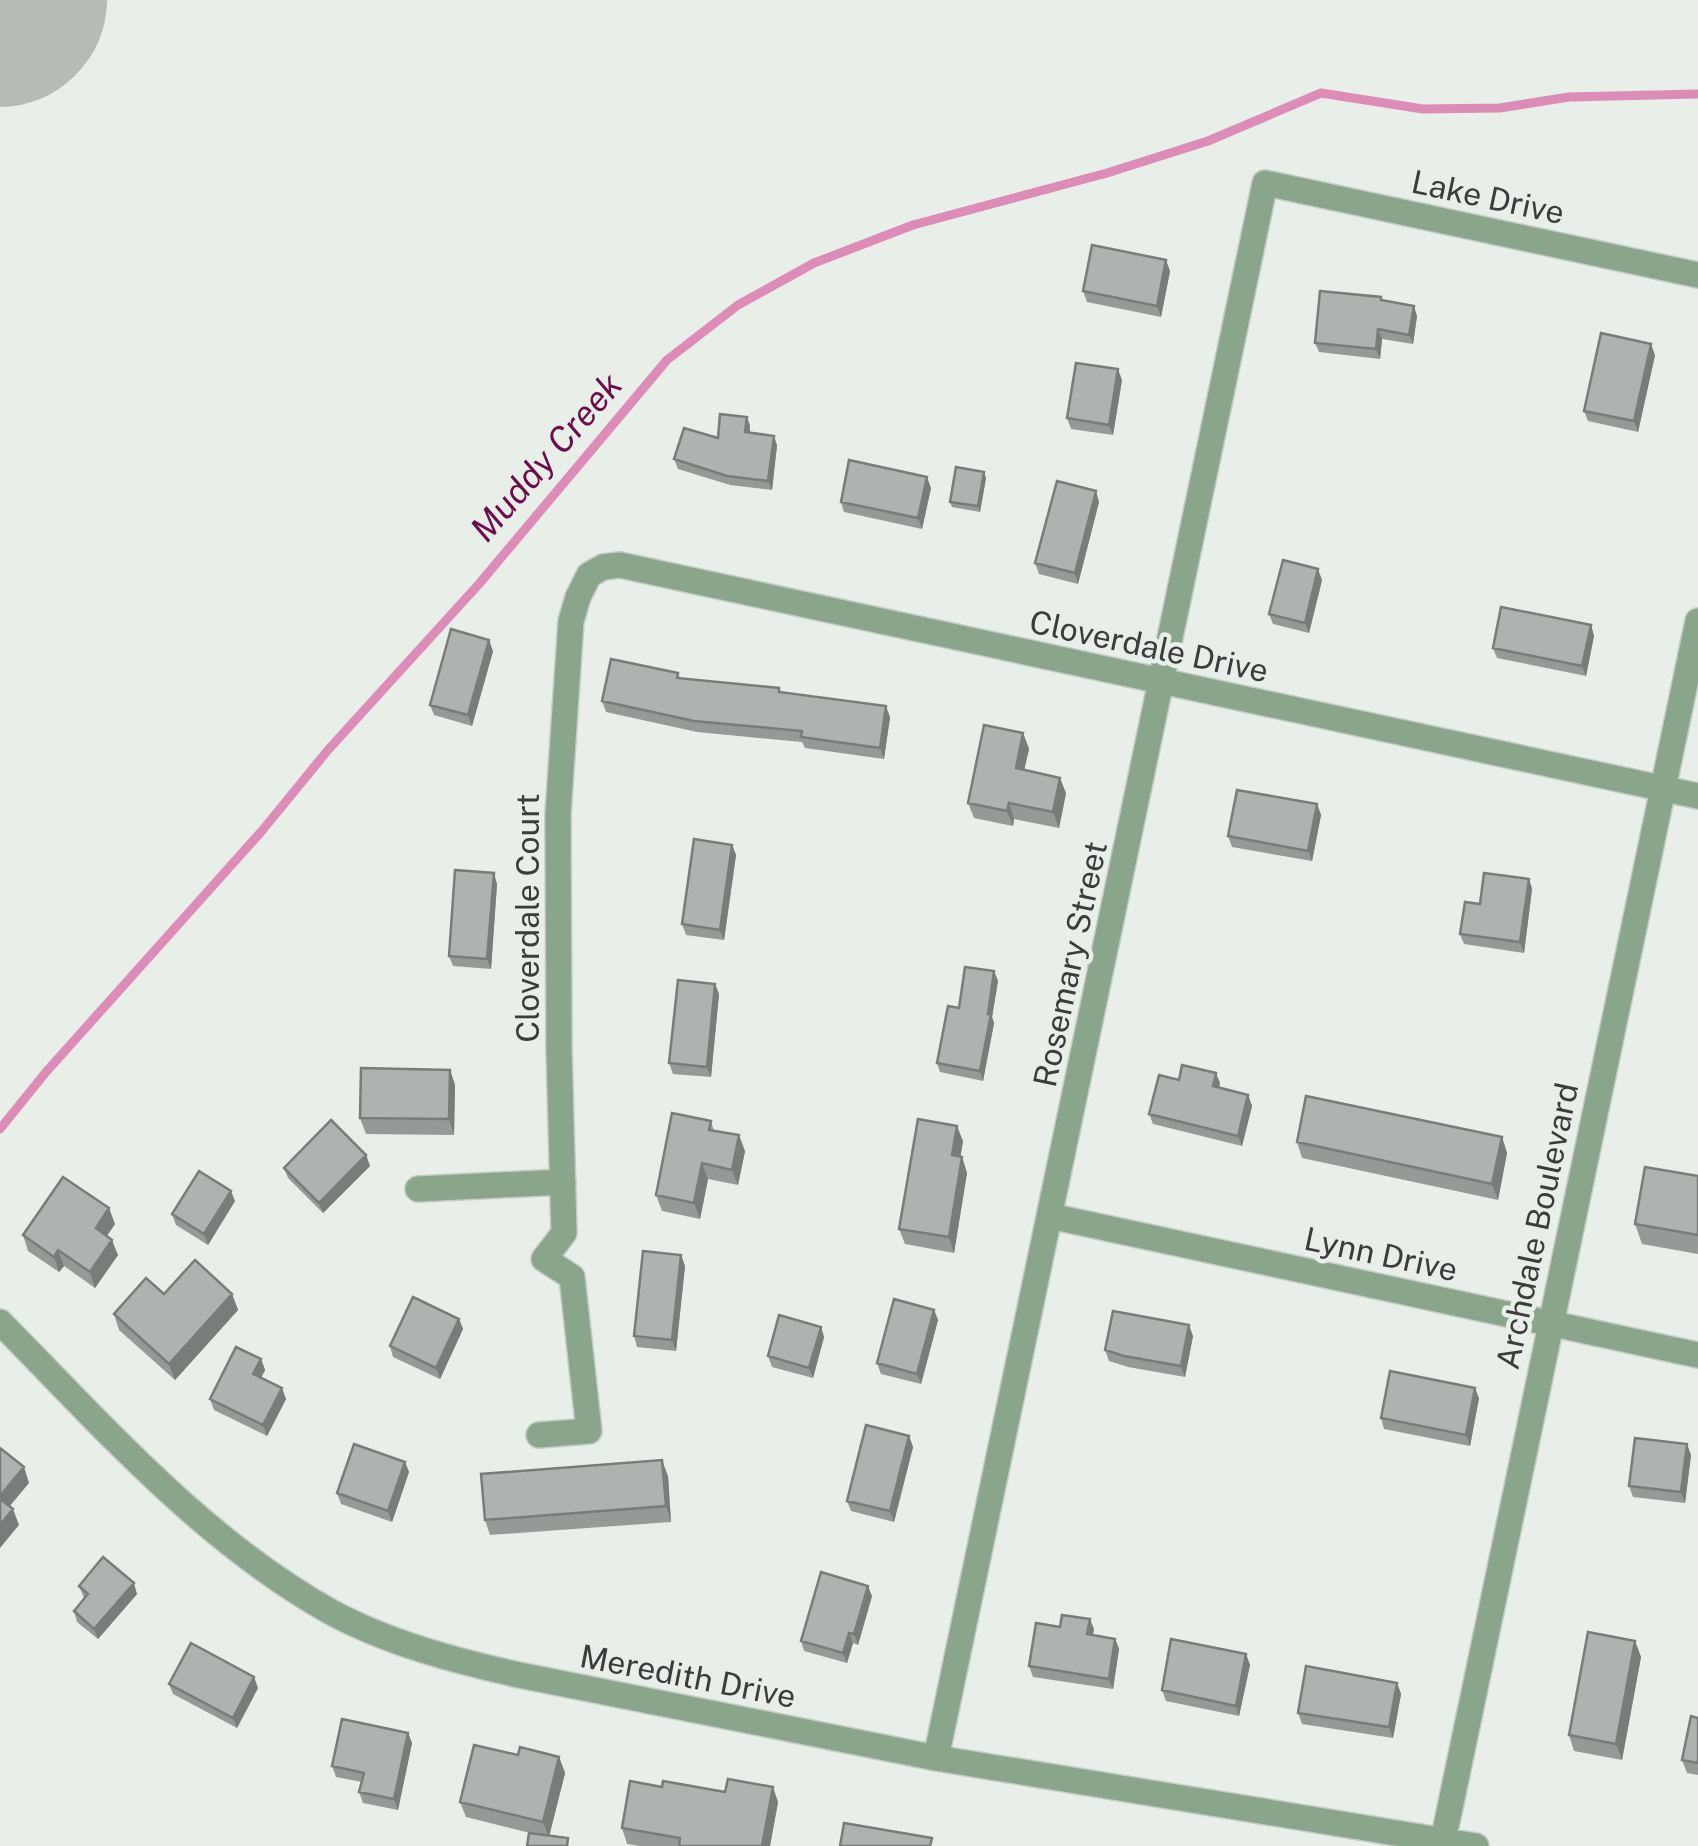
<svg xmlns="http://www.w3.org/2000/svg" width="1698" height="1846" viewBox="0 0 1698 1846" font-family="'Public Sans',sans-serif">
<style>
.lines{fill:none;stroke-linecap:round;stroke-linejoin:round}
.stream{stroke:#dc8cb6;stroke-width:9}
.runway{stroke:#b6bbb6;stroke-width:210}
.minor-casing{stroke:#c5cbc5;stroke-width:28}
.minor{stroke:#89a68c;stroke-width:25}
.wall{fill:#959a96}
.shaded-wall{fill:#797d7a}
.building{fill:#adb3ae;stroke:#797d7a;stroke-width:2.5}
.labels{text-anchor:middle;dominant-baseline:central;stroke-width:9;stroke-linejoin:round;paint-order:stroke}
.street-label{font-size:32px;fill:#3a3d3b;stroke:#e8eee8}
.water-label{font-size:35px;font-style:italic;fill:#6d0d4b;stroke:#e8eee8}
</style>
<rect width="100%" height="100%" fill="#e8eee8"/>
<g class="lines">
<path class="stream" d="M0,1129L46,1072L261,832L328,750L479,584L667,360L738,305L814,263L913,225L1107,173L1208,141L1321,93L1423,109L1500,108L1569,97L1698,94"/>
<path class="runway" d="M0,2L2,0"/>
<defs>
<path id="minor" d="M418,1189L563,1182
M1050,1216L1698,1355
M0,1322C103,1426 202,1540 331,1612C388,1643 456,1661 519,1675L936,1758L1476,1846
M539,1435L589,1431L572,1277L544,1259L564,1233L559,1049L558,814L571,621L578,597L589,575L603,567L620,565L1698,796
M936,1758L1265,183L1698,275
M1442,1846L1698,621"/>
</defs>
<use href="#minor" class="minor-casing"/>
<use href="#minor" class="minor"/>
</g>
<path class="wall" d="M1170,271L1161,317L1087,302L1083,291Z
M1381,297L1382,300L1417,316L1413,344L1382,339L1380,359L1319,352L1315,343Z
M1655,355L1638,432L1588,421L1584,411Z
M1122,380L1113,435L1071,429L1067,418Z
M747,417L750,426V433L777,445L772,490L730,485L678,469L674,459L718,438Z
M986,478L980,512L952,507L950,502Z
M931,488L922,529L844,512L841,502Z
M1099,502L1078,584L1039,574L1035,563Z
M1322,580L1309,633L1273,624L1269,614Z
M1591,625L1594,636L1586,676L1497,658L1493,648Z
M493,651L472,726L434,715L430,705Z
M678,673L680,678L780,692L890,717L884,759L805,748L802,742L697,732L606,712L602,701Z
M1023,733L1029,749L1024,770L1066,793L1059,828L1014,819L1013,826L974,818L968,803Z
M1317,804L1321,815L1312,861L1232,847L1228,836Z
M732,845L736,855L724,940L686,935L682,924Z
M1529,879L1532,889L1524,953L1464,944L1460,934L1480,904Z
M497,884L491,969L453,966L449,956Z
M994,971L998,981L992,1017L994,1023L983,1081L940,1072L937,1063L959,1008Z
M715,984L719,994L711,1077L673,1074L669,1063Z
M450,1070L455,1085L454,1135L366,1134L360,1118Z
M1179,1080L1220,1083L1219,1088L1248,1095L1252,1106L1242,1146L1153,1124L1149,1114Z
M711,1121L714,1131L745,1151L738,1185L708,1179L700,1219L662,1211L656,1195Z
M1502,1137L1507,1153L1498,1200L1302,1158L1297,1142Z
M963,1141L960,1157H962L967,1173L954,1253L905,1244L899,1229Z
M366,1155L370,1166L323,1213L288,1178L284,1168Z
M1698,1176V1254L1642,1244L1635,1224Z
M235,1201L208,1245L176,1225L172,1214Z
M115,1224L107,1236L118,1255L95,1288L64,1266L59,1272L28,1251L23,1235Z
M681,1255L685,1266L676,1351L637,1347L634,1336Z
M164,1294H232L238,1310L175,1380L119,1330L114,1314Z
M934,1310L938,1320L921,1384L881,1374L877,1363Z
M459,1319L463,1329L440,1379L393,1357L390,1346Z
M821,1327L824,1337L813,1378L772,1367L768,1356Z
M1193,1336L1185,1377L1128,1367L1109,1361L1105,1350Z
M261,1359L265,1370L261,1378L286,1399L267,1436L214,1410L210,1399Z
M1479,1398L1470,1446L1384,1429L1381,1418Z
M909,1436L913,1447L894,1522L851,1511L847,1501Z
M1691,1455L1685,1503L1633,1497L1629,1486Z
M405,1462L409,1472L392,1522L341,1504L337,1493Z
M668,1476L671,1522L490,1535L485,1520Z
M79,1586L137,1594L98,1639L77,1622L74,1611L84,1598Z
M872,1596L858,1645L853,1643L847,1663L804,1651L801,1641Z
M1060,1627L1094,1629L1093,1635L1115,1639L1119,1649L1113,1689L1033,1677L1029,1666Z
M1635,1641L1641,1657L1622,1760L1574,1751L1569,1735Z
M1246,1654L1250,1665L1239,1716L1166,1701L1162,1690Z
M1397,1683L1401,1694L1393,1738L1302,1724L1298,1713Z
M169,1684L258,1688L237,1728L173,1694Z
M1698,1718V1775L1687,1773L1682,1760Z
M408,1733L412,1743L398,1810L363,1803L359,1792L362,1782L336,1777L332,1766Z
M559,1757L565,1773L549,1836L530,1833L466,1817L460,1802Z
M662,1787L778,1802L770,1846H640L627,1844L622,1828Z"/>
<path class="shaded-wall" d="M1166,260L1170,271L1161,317L1157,306Z
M1414,306L1417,316L1413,344L1409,335Z
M1378,329L1382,339L1380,359L1376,349Z
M1651,344L1655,355L1638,432L1634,421Z
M1118,369L1122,380L1113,435L1109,425Z
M747,417L750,426L749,441L745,432Z
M774,436L777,445L772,490L768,481Z
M984,472L986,478L980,512L978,506Z
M927,477L931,488L922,529L918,518Z
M1096,491L1099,502L1078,584L1075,573Z
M1318,569L1322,580L1309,633L1305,623Z
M1591,625L1594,636L1586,676L1582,666Z
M489,640L493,651L472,726L468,715Z
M886,706L890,717L884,759L880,748Z
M1023,733L1029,749L1021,784L1016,768Z
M1060,778L1066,793L1059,828L1053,812Z
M1009,803L1014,819L1013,826L1007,811Z
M1317,804L1321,815L1312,861L1308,851Z
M732,845L736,855L724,940L720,930Z
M494,873L497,884L491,969L487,959Z
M1529,879L1532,889L1524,953L1520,942Z
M994,971L998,981L992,1017L994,1023L983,1081L980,1071Z
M715,984L719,994L711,1077L707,1067Z
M450,1070L455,1085L454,1135L449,1119Z
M1216,1073L1220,1083L1216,1097L1213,1086Z
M1248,1095L1252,1106L1242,1146L1238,1136Z
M957,1126L963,1141L958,1171L952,1155Z
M739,1135L745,1151L738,1185L732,1170Z
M1502,1137L1507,1153L1498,1200L1492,1184Z
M366,1155L370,1166L323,1213L319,1203Z
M962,1157L967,1173L954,1253L949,1237Z
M702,1163L708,1179L700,1219L694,1203Z
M231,1191L235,1201L208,1245L204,1234Z
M109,1208L115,1224L101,1244L96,1228Z
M112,1240L118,1255L95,1288L90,1272Z
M58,1250L64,1266L59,1272L54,1257Z
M681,1255L685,1266L676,1351L672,1340Z
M232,1294L238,1310L175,1380L169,1364Z
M934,1310L938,1320L921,1384L917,1374Z
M459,1319L463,1329L440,1379L436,1368Z
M1189,1325L1193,1336L1185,1377L1181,1366Z
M821,1327L824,1337L813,1378L809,1368Z
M261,1359L265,1370L257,1385L253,1374Z
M282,1388L286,1399L267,1436L263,1425Z
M1475,1388L1479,1398L1470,1446L1466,1435Z
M909,1436L913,1447L894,1522L890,1511Z
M1687,1444L1691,1455L1685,1503L1681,1492Z
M662,1460L668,1476L671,1522L666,1506Z
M405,1462L409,1472L392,1522L388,1511Z
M24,1467L29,1483L4,1513L0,1501V1496Z
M13,1509L19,1525L0,1548V1525Z
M134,1583L137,1594L98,1639L94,1629Z
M868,1586L872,1596L858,1645L854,1634Z
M1090,1619L1094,1629L1091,1645L1087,1634Z
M849,1633L853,1643L847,1663L843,1653Z
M1115,1639L1119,1649L1113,1689L1109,1679Z
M1635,1641L1641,1657L1622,1760L1616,1744Z
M1246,1654L1250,1665L1239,1716L1236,1706Z
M254,1677L258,1688L237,1728L233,1718Z
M1397,1683L1401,1694L1393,1738L1389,1727Z
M408,1733L412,1743L398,1810L394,1799Z
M559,1757L565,1773L549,1837L543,1822Z
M773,1787L778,1802L770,1846H762Z"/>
<path class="building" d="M1092,245L1166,260L1157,306L1083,291Z
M1320,291L1381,297V300L1414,306L1409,335L1378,329L1376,349L1315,343Z
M1601,333L1651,344L1634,421L1584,411Z
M1076,363L1118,369L1109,425L1067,418Z
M720,414L747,417L745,432L774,436L768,481L727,476L674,459L684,428L718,438Z
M849,460L927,477L918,518L841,502Z
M956,467L984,472L978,506L950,502Z
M1057,481L1096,491L1075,573L1035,563Z
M1283,560L1318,569L1305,623L1269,614Z
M1501,607L1591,625L1582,666L1493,648Z
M451,629L489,640L468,715L430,705Z
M611,659L678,673L677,678L779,688V692L886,706L880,748L801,737L802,731L694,721L602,701Z
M984,725L1023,733L1016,768L1060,778L1053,812L1009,803L1007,811L968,803Z
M1237,790L1317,804L1308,851L1228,836Z
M694,839L732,845L720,930L682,924Z
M455,870L494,873L487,959L449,956Z
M1484,873L1529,879L1520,942L1460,934L1465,902L1480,904Z
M965,967L994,971L988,1014H991L980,1071L937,1063L948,1006L959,1008Z
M678,980L715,984L707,1067L669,1063Z
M1182,1065L1216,1073L1213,1086L1248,1095L1238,1136L1149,1114L1159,1075L1179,1080Z
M361,1068L450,1070L449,1119L360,1118Z
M1306,1096L1502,1137L1492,1184L1297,1142Z
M672,1113L711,1121L709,1130L739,1135L732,1170L702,1163L694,1203L656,1195Z
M918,1119L957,1126L952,1155L962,1157L949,1237L899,1229Z
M331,1120L366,1155L319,1203L284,1168Z
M1645,1167L1698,1176V1235L1635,1224Z
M199,1171L231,1191L204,1234L172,1214Z
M63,1177L109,1208L96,1228L112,1240L90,1272L58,1250L54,1257L23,1235Z
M643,1251L681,1255L672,1340L634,1336Z
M195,1260L232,1294L169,1364L114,1314L146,1278L164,1294Z
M413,1297L459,1319L436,1368L390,1346Z
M894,1299L934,1310L917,1374L877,1363Z
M1113,1311L1189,1325L1181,1366L1124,1356L1105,1350Z
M779,1315L821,1327L809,1368L768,1356Z
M236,1347L261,1359L253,1374L282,1388L263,1425L210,1399Z
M1390,1371L1475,1388L1466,1435L1381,1418Z
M866,1425L909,1436L890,1511L847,1501Z
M1635,1438L1687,1444L1681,1492L1629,1486Z
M354,1444L405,1462L388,1511L337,1493Z
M0,1448L24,1467L0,1496Z
M662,1460L666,1506L485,1520L481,1474Z
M0,1499L13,1509L0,1525Z
M103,1557L134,1583L94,1629L74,1611L88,1594L79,1586Z
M821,1572L868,1586L854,1634L849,1633L843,1653L801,1641Z
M1062,1615L1090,1619L1087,1634L1115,1639L1109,1679L1029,1666L1036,1623L1060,1627Z
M1588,1632L1635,1641L1616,1744L1569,1735Z
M1171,1639L1246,1654L1236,1706L1162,1690Z
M191,1643L254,1677L233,1718L169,1684Z
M1306,1666L1397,1683L1389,1727L1298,1713Z
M1691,1716L1698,1718V1763L1682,1760Z
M342,1719L408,1733L394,1799L359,1792L364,1773L332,1766Z
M474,1745L518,1755L520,1747L559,1757L543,1822L460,1802Z
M728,1779L773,1787L762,1846H679L680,1838L622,1828L630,1781L662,1787L663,1781L725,1792Z
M844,1823L932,1838L930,1846H840Z
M529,1833L568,1838L567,1846H527Z"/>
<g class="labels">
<g class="street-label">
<text transform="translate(1488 197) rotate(12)">Lake Drive</text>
<text transform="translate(1149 646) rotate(12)">Cloverdale Drive</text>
<text transform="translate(527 918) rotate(-90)">Cloverdale Court</text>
<text transform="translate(1070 964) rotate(-78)">Rosemary Street</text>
<text transform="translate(1537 1226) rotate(-78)">Archdale Boulevard</text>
<text transform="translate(1381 1254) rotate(12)">Lynn Drive</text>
<text transform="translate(688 1676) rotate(11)">Meredith Drive</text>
</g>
<g class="water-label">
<text transform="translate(546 457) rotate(-49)">Muddy Creek</text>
</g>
</g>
</svg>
